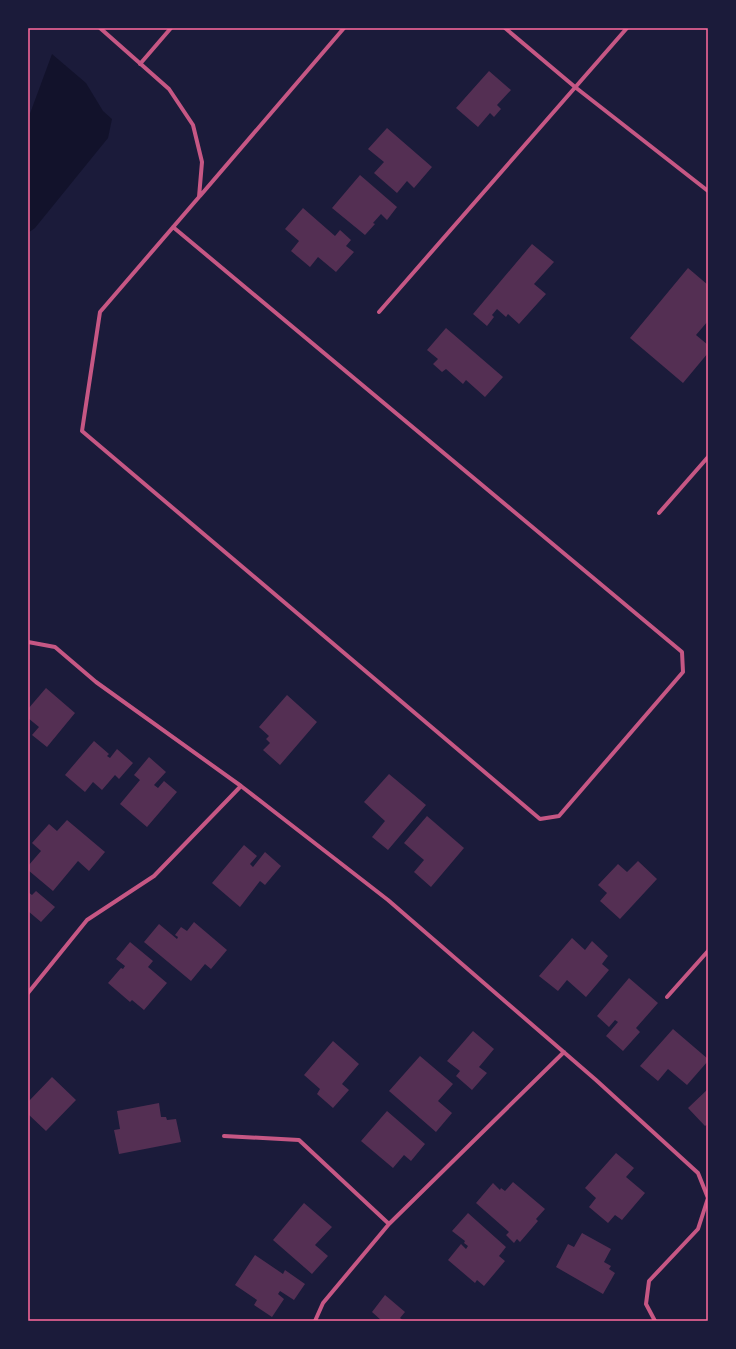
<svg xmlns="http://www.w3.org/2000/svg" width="736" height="1349" viewBox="0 0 736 1349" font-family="'Sofia Sans Condensed',sans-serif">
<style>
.water{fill:#12122b}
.building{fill:#542f53}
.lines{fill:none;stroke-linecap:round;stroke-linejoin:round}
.minor{stroke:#c65784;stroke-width:4}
.neatline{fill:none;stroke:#ff6b9d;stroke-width:1.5}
</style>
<rect width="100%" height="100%" fill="#1b1b3a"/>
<path class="water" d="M52,54L86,83L103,111L112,119L108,138L35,228L28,233V119Z"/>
<path class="building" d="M489,71L511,90L497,105L501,109L494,117L490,113L478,127L456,108Z
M387,128L432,167L414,188L407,181L397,193L374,173L384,162L368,149Z
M360,175L397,207L387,220L381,214L373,223L375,224L365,235L332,208Z
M303,208L335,236L340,230L351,240L346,246L354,252L336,272L318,257L310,267L291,251L299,241L285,229Z
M532,244L554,262L534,284L546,294L519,324L508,314L506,317L497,309L492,315L494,317L487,326L473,314Z
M688,268L708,285V321L696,335L708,345V353L683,383L630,338Z
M446,328L503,377L485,397L466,380L463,384L446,369L442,372L433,364L438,359L427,350Z
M46,688L75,713L47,747L32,735L39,727L28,718V709Z
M287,695L317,722L280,765L263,750L270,743L266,739L269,736L259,727Z
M94,741L109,754L107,756L110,758L117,749L133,763L119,779L115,775L102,790L93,782L85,792L65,775Z
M149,757L166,772L154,785L158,788L164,781L177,792L147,827L120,804L140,780L134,775Z
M389,774L426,805L388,850L372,837L385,821L364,802Z
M427,816L464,848L431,887L414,872L424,860L404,843Z
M67,820L105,852L89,871L78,861L53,891L28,870V866L41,851L32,843L49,824L57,831Z
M244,845L257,856L250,864L253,867L265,852L281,866L265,885L260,881L240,907L212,883Z
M638,861L657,879L620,919L600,901L607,893L598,885L618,864L627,872Z
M36,891L55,907L41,922L28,911V892L32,895Z
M194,922L227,950L211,969L205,964L191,981L144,942L159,924L177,939L178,937L175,935L181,927L187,931Z
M572,938L585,950L592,941L608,956L602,964L609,970L586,997L567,980L558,991L539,976Z
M130,942L153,961L148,967L167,983L144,1010L132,1000L130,1002L108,983L121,968L123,969L125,966L116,959Z
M629,978L658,1003L636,1028L640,1032L623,1051L606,1036L618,1022L615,1020L609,1027L597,1016Z
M673,1029L708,1059V1061L687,1085L668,1069L658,1081L640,1066Z
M473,1031L494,1049L479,1067L487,1073L472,1090L456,1076L460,1071L447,1061Z
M333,1041L359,1064L342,1084L349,1090L333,1108L317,1094L320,1089L304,1075Z
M420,1056L453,1084L438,1101L452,1113L436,1132L389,1091Z
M52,1077L76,1100L46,1131L28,1114V1102Z
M708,1089V1124L705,1126L688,1108Z
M159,1103L161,1117H166L167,1120L176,1119L181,1142L119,1154L114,1130L120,1129L117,1111Z
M387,1111L425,1144L411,1161L404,1155L393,1168L361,1141Z
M616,1153L634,1168L626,1177L645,1193L622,1220L615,1215L608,1223L589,1207L596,1198L585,1188Z
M513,1182L545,1209L536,1219L538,1221L520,1242L517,1239L514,1243L506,1235L509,1232L476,1203L493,1183L500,1190L501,1188L505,1191Z
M304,1203L332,1227L315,1245L328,1256L312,1274L273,1240Z
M468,1213L506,1247L499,1256L505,1261L484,1286L477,1280L475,1283L448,1260L461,1244L466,1249L468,1246L464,1243L465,1241L452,1231Z
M582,1233L611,1249L604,1262L611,1266L609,1269L615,1273L603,1294L556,1267L568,1244L574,1247Z
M255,1255L283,1274L285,1270L305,1284L294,1300L280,1291L278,1294L284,1299L272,1317L254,1305L257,1300L235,1285Z
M385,1295L405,1312L400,1318L404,1321H382L372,1312Z"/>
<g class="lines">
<path class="minor" d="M100,28L169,89L193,125L202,162L199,197L100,312L82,431L540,819L559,816L683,672L682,652L173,227
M505,28L575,87L708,191
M140,64L171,28
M200,196L344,28
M379,312L627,28
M659,513L708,457
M28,642L55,647L96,682L241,786L388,900L596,1080L698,1173L708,1198L698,1229L649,1281L646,1304L655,1321
M28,993L87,920L154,876L241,786
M667,997L708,951
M224,1136L299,1140L389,1224
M315,1321L323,1303L389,1224L564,1052"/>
</g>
<rect width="736" height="1349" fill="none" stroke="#1b1b3a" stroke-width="58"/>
<rect x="29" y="29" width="678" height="1291" class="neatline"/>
</svg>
